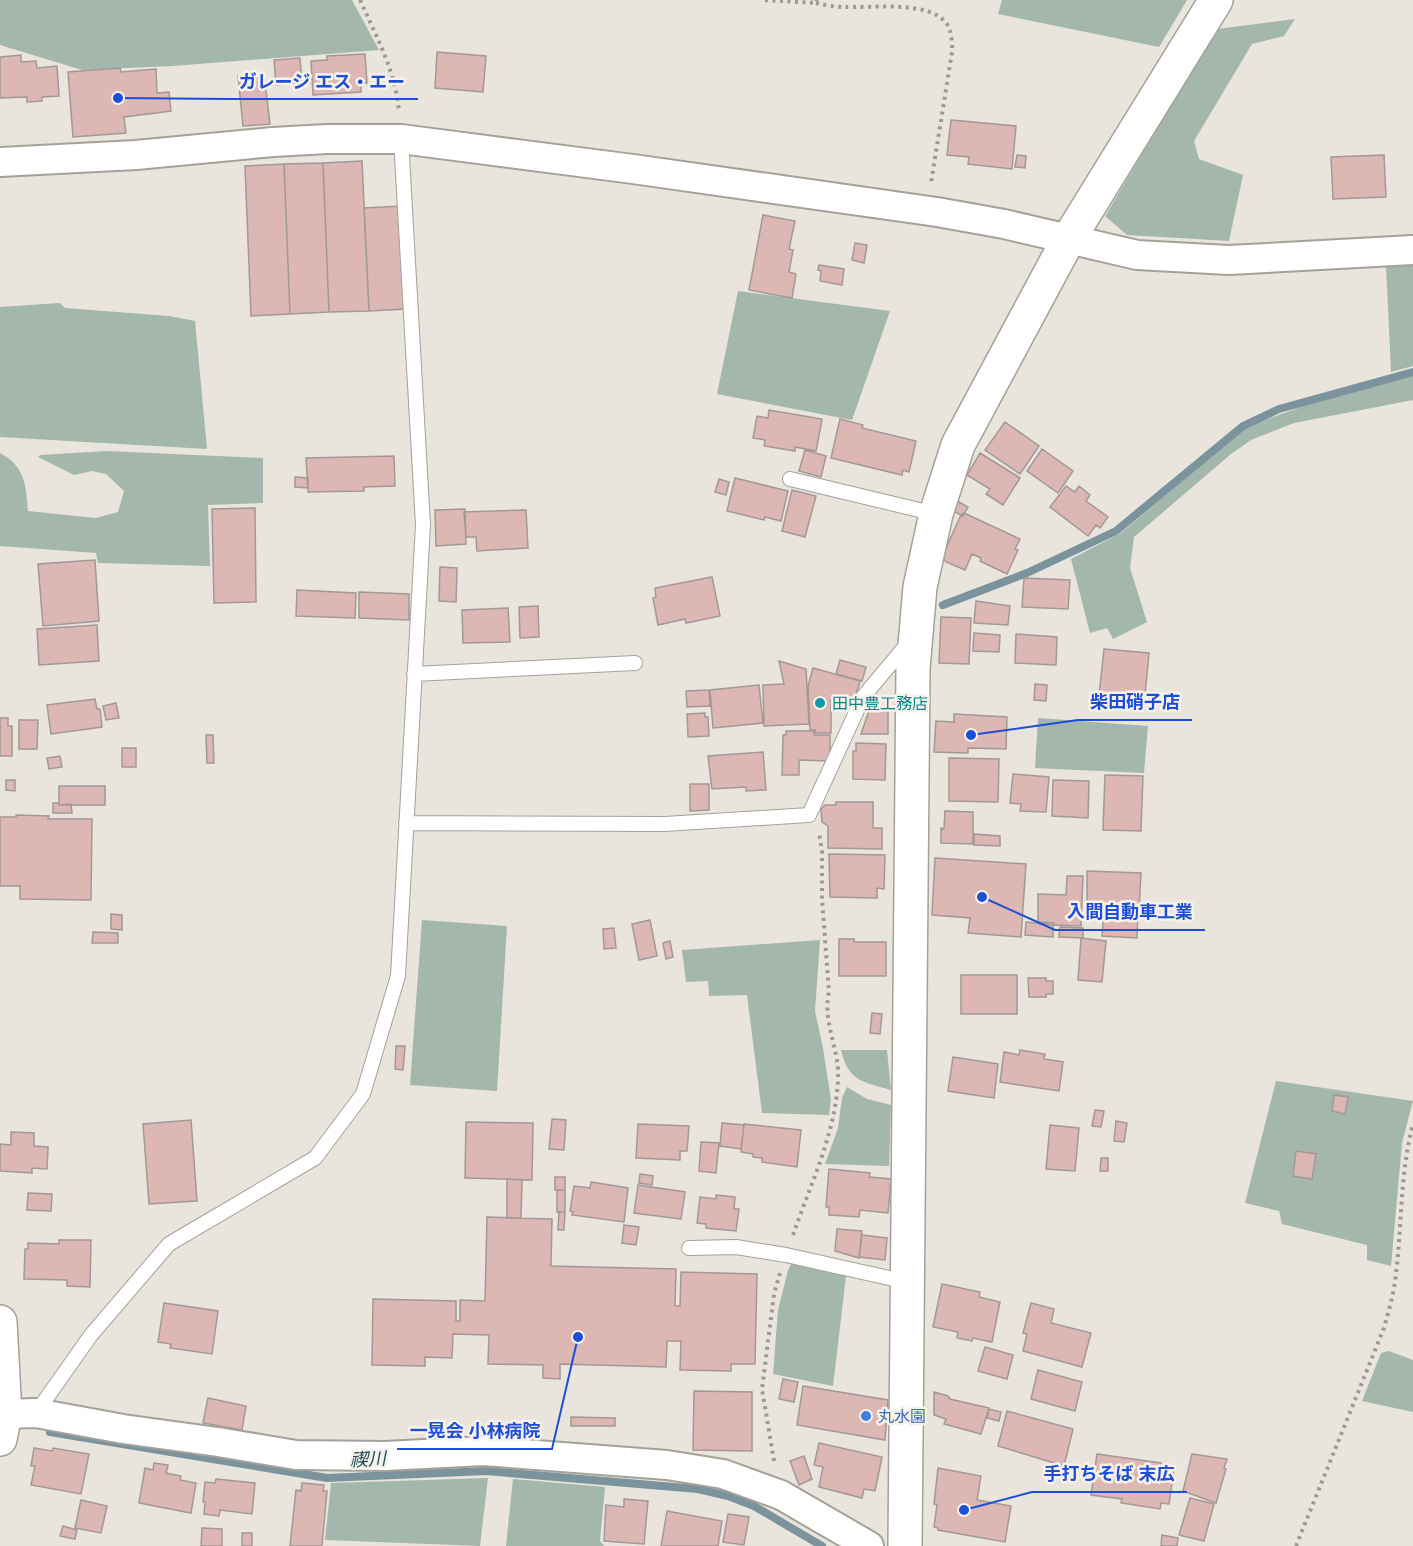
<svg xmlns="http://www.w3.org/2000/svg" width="1413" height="1546" viewBox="0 0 1413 1546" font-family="Quicksand,'Noto Sans JP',sans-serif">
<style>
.green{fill:#a3b7ad}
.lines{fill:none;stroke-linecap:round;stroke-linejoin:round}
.stream{stroke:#7a939c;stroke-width:8}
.building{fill:#dcb7b4;stroke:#a39897;stroke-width:1.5}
.service-casing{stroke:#a5a199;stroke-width:16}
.minor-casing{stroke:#a5a199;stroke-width:32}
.tertiary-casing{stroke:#a5a199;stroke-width:36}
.path{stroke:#9c9892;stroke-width:4;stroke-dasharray:3 4.5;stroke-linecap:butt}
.service{stroke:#fff;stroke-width:14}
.minor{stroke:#fff;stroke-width:28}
.tertiary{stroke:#fff;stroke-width:33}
.culture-dot{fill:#0f9aa8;stroke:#f7f2e9;stroke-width:2}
.shop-dot{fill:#3f7fe0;stroke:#f7f2e9;stroke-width:2}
.labels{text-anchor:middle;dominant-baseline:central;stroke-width:5;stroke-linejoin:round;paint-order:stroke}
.culture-label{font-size:16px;fill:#0d838f;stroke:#f7f2e9;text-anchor:start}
.shop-label{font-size:16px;fill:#366cbe;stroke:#f7f2e9;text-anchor:start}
.water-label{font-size:18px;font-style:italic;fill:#184a59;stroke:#f7f2e9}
.leader{fill:none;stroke:#1d4ed8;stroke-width:2}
.callout-dot{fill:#1d4ed8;stroke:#f7f2e9;stroke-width:2}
.callout-label{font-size:18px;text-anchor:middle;font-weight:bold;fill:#1d4ed8;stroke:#f7f2e9;stroke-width:5;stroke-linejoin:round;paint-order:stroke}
</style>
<rect width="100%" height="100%" fill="#e9e4dc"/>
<path class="green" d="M0,0H352L379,50L172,66L82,70L0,45Z
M1002,0H1187L1159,47L998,14Z
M1295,19L1284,36L1252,44L1194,141L1199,159L1243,175L1229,241L1127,235L1105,216L1217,29Z
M1413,265V366L1391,372L1386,266Z
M738,291L890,311L852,420L717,394Z
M60,303L65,308L169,316L195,321L207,449L0,437V307Z
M1413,376V400L1294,423L1251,440L1231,454L1134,537L1130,568L1147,622L1113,639L1107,628L1090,633L1071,559L1121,533L1245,427L1321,400Z
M107,451L263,458V503L208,505L210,566L98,563L96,553L0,546V453C25,466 26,486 28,511L96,518L118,512L124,491L106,474L92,471L74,475L38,457L40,455Z
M1038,718L1148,726L1144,773L1035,768Z
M422,920L507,926L497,1091L410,1085Z
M820,940L815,1011L823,1048L831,1100L829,1115L762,1113L747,995L709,996L708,981L686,982L682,950Z
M841,1050H887L891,1090C863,1082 848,1081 841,1050Z
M1276,1081L1413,1101L1402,1143L1391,1266L1367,1260V1245L1282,1224L1279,1211L1245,1203Z
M847,1087L867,1099L891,1105L889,1166L825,1164L838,1128L842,1098Z
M796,1263L846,1276L833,1386L773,1374L778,1310L788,1270L791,1264Z
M1389,1351L1413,1360V1412L1362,1401L1381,1353Z
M488,1478L480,1546L325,1540L331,1483Z
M513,1479L605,1487L600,1541L604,1546H506Z"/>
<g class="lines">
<path class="stream" d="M943,605L1027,573L1116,531L1243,426L1279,409L1413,372
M50,1432L327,1478L486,1471L698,1489L728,1496L754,1506L822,1546"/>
</g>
<path class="building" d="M437,52L486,56L483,92L435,88Z
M365,54L367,83H361V92L313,95L311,61L327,60V56Z
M21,55V62L36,61L37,68L57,66L59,96L42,97V101L27,102V97L0,98V57Z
M300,58L302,83L276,85L274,60Z
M120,68L121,72L156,69L157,93L169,92L171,111L124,117L126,133L73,137L68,72Z
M264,74L270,124L243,126L238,76Z
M951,120L1016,126L1012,169L968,164L969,157L947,155Z
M1017,155L1026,156L1025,168L1015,167Z
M1384,155L1386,197L1333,199L1331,157Z
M362,161L369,311L329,312L323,163Z
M323,163L329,312L290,314L284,164Z
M284,164L290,314L251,316L245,166Z
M403,206L407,309L369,311L364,208Z
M763,215L795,221L789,249L793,250L789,272L796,274L792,298L749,290Z
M855,243L867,245L864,263L852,260Z
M819,265L844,269L842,285L820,281L821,271L818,270Z
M769,410L822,419L816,451L795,447V451L764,446L765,440L753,438L757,416L768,418Z
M840,419L863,425L862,428L916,441L909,472L903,470L902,475L831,458Z
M1005,422L1039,446L1020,474L985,450Z
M1042,449L1073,471L1058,493L1027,471Z
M805,450L826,456L821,477L799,471Z
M980,453L1020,478L1003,505L986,494L990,489L967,475Z
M394,456L395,486L364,487V491L308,492L306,458Z
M295,477L308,478V488L295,487Z
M735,478L788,491L781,521L765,517L764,520L727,511Z
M719,479L729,482L726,495L715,492Z
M1066,486L1075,492L1079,486L1090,495L1086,501L1108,517L1100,528L1096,525L1088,536L1050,507Z
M792,490L816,496L805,537L782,531Z
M957,501L968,507L963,516L953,511Z
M255,508L256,602L214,603L212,509Z
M465,509L466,544L436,546L435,510Z
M526,510L528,548L477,551L476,537H466L464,512Z
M964,513L1020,539L1015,549L1018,550L1007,574L980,561L981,558L972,554L965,570L946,562L942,557L961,515Z
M95,560L99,621L43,626L38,564Z
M440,567L457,568L456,602L439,601Z
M712,577L720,616L686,623L685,619L658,625L653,598L656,597L655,588Z
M1024,578L1070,580L1068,609L1022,607Z
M297,590L356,593L355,618L296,616Z
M359,592L409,594V620L359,618Z
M976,601L1010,606L1008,625L974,623Z
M538,606L539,637L520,638L519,607Z
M508,608L510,642L463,643L462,610Z
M941,617L971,618L969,664L939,663Z
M97,625L99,661L39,665L37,629Z
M974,633L1000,635L999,652L973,651Z
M1016,634L1057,637L1056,665L1015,663Z
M1104,649L1149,653L1145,695L1133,694L1132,708L1098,705Z
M840,660L866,667L862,681L836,674Z
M779,661L806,669L809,724L764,726L763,685L784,684Z
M813,668L860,681L853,706L831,700V733H815V730H810L808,686Z
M1035,684L1047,685L1046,701L1034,700Z
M759,685L763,723L713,728L710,690Z
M709,690L710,706L687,707L686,691Z
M95,699L97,709H100L102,727L51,734L47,705Z
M116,703L119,718L106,720L103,706Z
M870,708H888V734H861Z
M705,713V717H708L709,736L688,737L687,714Z
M954,714L1007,717L1006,749L968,748V753L934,752L936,721L954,722Z
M0,718H8V726H12V756H0Z
M19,720H38L37,749H19Z
M786,731H814V735H830V761L799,760V775H782L783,735H786Z
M206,735H213L214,763H207Z
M856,743L886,744L885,780L853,779V751H856Z
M122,748H136V767H122Z
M763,752L766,790L746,791V787L712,789L708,756Z
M60,756L62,767L49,769L47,758Z
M949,758L999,759L998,802L949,801Z
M1013,774L1049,777L1046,812L1020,811L1021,804L1010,803Z
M1105,775L1143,776L1141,831L1103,830Z
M6,780H15V791L6,790Z
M1053,780L1089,781L1088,818L1052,816Z
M690,784H709V810L690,811Z
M59,786H105V805H59Z
M836,802H873V828H882V849L828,848V826L822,822L821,809L825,805H836Z
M53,803H59V805L71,804L72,813H53Z
M945,811L973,812V844L941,843V828L944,829Z
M16,815L49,816L48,819H92L91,900L20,899V886H0V817H16Z
M974,834L1000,836V846L974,845Z
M829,854L885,855L884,889L877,888V898L830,897Z
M935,858L1026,864L1021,937L968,933L970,918L932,915Z
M1087,871L1141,873L1139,910L1087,908Z
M1067,876H1083L1081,926L1054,925V923L1038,922V894L1066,895Z
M1104,912L1138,914L1137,938L1102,936Z
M111,914L122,915V930L111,929Z
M650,920L657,956L639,960L632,924Z
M1026,922L1053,925V937L1025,935Z
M1060,927L1083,928V938L1059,937Z
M614,928L616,948L604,949L603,929Z
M93,932L118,933V943H92Z
M1081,938L1106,941L1102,982L1078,980Z
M839,939H854V942H886V976H839Z
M670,941L673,957L666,959L663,943Z
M961,975H1017V1014H961Z
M1028,978H1046V981H1053V994H1046V997H1029Z
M872,1013L882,1014L880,1034L870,1033Z
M396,1046H405L403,1070L395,1069Z
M1020,1050L1045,1054L1044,1059L1063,1062L1059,1091L1000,1082L1004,1052L1019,1055Z
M953,1057L998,1064L994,1098L948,1091Z
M1334,1095L1348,1097L1345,1114L1332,1111Z
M1095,1110L1104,1111L1101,1127L1092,1126Z
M552,1119L566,1120L564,1150L549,1149Z
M191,1120L197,1201L149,1204L143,1124Z
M1116,1121L1127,1123L1124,1142L1114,1141Z
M466,1122L533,1123L532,1180L465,1178Z
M722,1123L744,1125L741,1149L720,1146Z
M638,1124L689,1126L687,1151H680V1160L636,1158Z
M744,1124L801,1130L797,1167L762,1162V1158L753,1157V1154L741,1152Z
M1050,1125L1079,1128L1075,1171L1046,1169Z
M11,1132L34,1133V1146L48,1147L47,1169L32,1168V1173L0,1171V1144L11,1145Z
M701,1142L719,1143L716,1173L699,1171Z
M1296,1151L1316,1154L1312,1179L1293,1176Z
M1101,1158H1108V1171H1100Z
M829,1169L870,1173L869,1177L891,1179L888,1213L860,1210L859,1217L829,1215V1207H826Z
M640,1174L653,1176L652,1185L639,1183Z
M555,1177H565V1190H555Z
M507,1179L522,1180L521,1218H507Z
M591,1182L628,1188L624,1222L572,1215L573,1212L570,1211L574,1186L590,1188Z
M638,1185L685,1192L681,1219L634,1213Z
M557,1190H565V1212H557Z
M28,1193L52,1194L51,1211L27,1210Z
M716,1195L735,1197L734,1209H739L736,1231L706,1228V1224L697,1223L700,1197L716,1199Z
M559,1212H565L564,1230H558Z
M487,1217L552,1219L551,1266L676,1269L675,1306H680L681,1272L757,1274L755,1364H731V1371L680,1370L681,1341H667L666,1367L560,1364V1379L543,1378V1365L488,1364L489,1335L453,1334L452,1358L425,1357V1366L372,1365L373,1299L456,1301V1321H460V1300L485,1301Z
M624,1225L639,1227L636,1245L622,1243Z
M837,1229L862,1231L859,1258L835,1251Z
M862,1235L887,1238L885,1260L859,1257Z
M59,1240H91L90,1287L67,1286V1280L24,1279L25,1249H28V1243L59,1244Z
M942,1284L980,1292L979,1297L1000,1302L992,1342L973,1338L972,1341L957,1338L958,1332L933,1327Z
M164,1303L218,1311L212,1354L170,1348L171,1344L158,1342Z
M1031,1303L1054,1309L1051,1323L1091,1333L1082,1367L1023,1351L1027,1334L1023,1333Z
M985,1347L1013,1355L1007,1379L978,1371Z
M1038,1370L1082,1382L1075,1411L1031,1399Z
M783,1379L798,1382L794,1402L779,1399Z
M803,1386L888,1400L885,1440L797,1425Z
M694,1391L752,1392V1451L693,1450Z
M934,1392L948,1396L950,1399L989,1408L981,1434L944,1424L946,1419L934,1415Z
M208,1398L246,1406L242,1430L203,1423Z
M989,1409L1001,1412L999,1421L987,1418Z
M1007,1411L1073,1429L1064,1466L998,1446Z
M571,1417L615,1418V1426H571Z
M819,1443L882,1457L875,1491L864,1489L862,1498L819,1487L823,1467L814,1465Z
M34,1448L52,1451L53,1448L89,1454L81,1494L31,1485L35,1466H31Z
M1097,1454L1161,1463V1468L1174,1469L1169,1504L1161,1503L1160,1509L1121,1503L1122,1499L1091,1495Z
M1192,1454L1227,1459L1224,1468L1226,1469L1216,1503L1183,1491Z
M804,1456L812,1479L799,1485L790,1461Z
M154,1463L168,1465L166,1473L181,1476L180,1480L196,1483L191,1513L139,1503L145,1468L153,1470Z
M938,1468L981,1476L977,1500L1011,1506L1005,1542L938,1530V1528L934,1527L937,1505L934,1504Z
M216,1479L255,1483L252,1514L220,1510L219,1516L204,1514L205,1502H203L205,1482L215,1483Z
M302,1483L324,1485L323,1491H327L322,1546H290L296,1490L301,1491Z
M1190,1498L1214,1504L1204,1541L1179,1535Z
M624,1499L648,1501L644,1544L604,1541L606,1505L624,1507Z
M81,1500L107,1506L101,1533L75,1528Z
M667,1511L722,1521L718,1546H661Z
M728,1514L749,1517L744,1545L723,1542Z
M63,1526L77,1530L75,1539L60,1536Z
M202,1528L222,1529V1546H201Z
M242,1533H252V1546H242Z
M1162,1535L1178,1538L1177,1546H1161Z"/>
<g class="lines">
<defs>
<path id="service" d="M790,479L936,514
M414,674L635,663
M406,823L665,824L809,815L863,697L909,642
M689,1248L736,1247L786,1255L907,1282
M36,1413L91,1335L169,1244L315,1158L363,1094L398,976L423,525L401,139"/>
<path id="minor" d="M0,162L136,155L273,142L327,139H401L633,169L937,212L1004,224L1137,255L1229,260L1413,250
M0,1414L36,1413L123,1429L218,1442L296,1455L385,1456L484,1451L667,1465L723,1474L781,1495L869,1546"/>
<path id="tertiary" d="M0,1322L5,1414L0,1439
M905,1546L913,668L920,587L936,514L958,445L1068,240L1216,0"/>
</defs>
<use href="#service" class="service-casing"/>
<use href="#minor" class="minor-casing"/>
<use href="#tertiary" class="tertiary-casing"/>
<path class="path" d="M360,0C376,36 396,72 399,112
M765,0L816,3L817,0
M816,3C825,5 835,7 844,7C872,8 930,0 947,24C952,32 952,43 952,52L931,183
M793,1235C810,1185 836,1133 838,1079C840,1050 822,1022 829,992L822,899V851L819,832
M774,1461L762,1389L774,1294L780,1273
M1296,1546L1384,1328C1389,1310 1394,1293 1396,1274C1402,1224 1400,1173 1413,1124"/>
<use href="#service" class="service"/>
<use href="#minor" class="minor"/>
<use href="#tertiary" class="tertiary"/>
</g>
<circle class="culture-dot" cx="820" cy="703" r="6"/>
<circle class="shop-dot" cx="866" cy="1416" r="6"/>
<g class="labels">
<g class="culture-label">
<text x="832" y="703">田中豊工務店</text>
</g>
<g class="shop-label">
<text x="878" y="1416">丸水園</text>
</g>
<g class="water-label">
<text transform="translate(368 1459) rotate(-3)">禊川</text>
</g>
</g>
<path class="leader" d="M118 98L227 99H418M971 735L1078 720H1192M982 897L1055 930H1205M578 1337L552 1449H397M964 1510L1032 1492H1187"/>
<g class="callout-dot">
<circle cx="118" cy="98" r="6"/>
<circle cx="971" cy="735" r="6"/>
<circle cx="982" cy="897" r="6"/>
<circle cx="578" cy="1337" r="6"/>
<circle cx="964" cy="1510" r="6"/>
</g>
<g class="callout-label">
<text x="322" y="88">ガレージ エス・エー</text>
<text x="1135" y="708">柴田硝子店</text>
<text x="1130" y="918">入間自動車工業</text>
<text x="475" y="1437">一晃会 小林病院</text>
<text x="1109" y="1480">手打ちそば 末広</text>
</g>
</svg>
